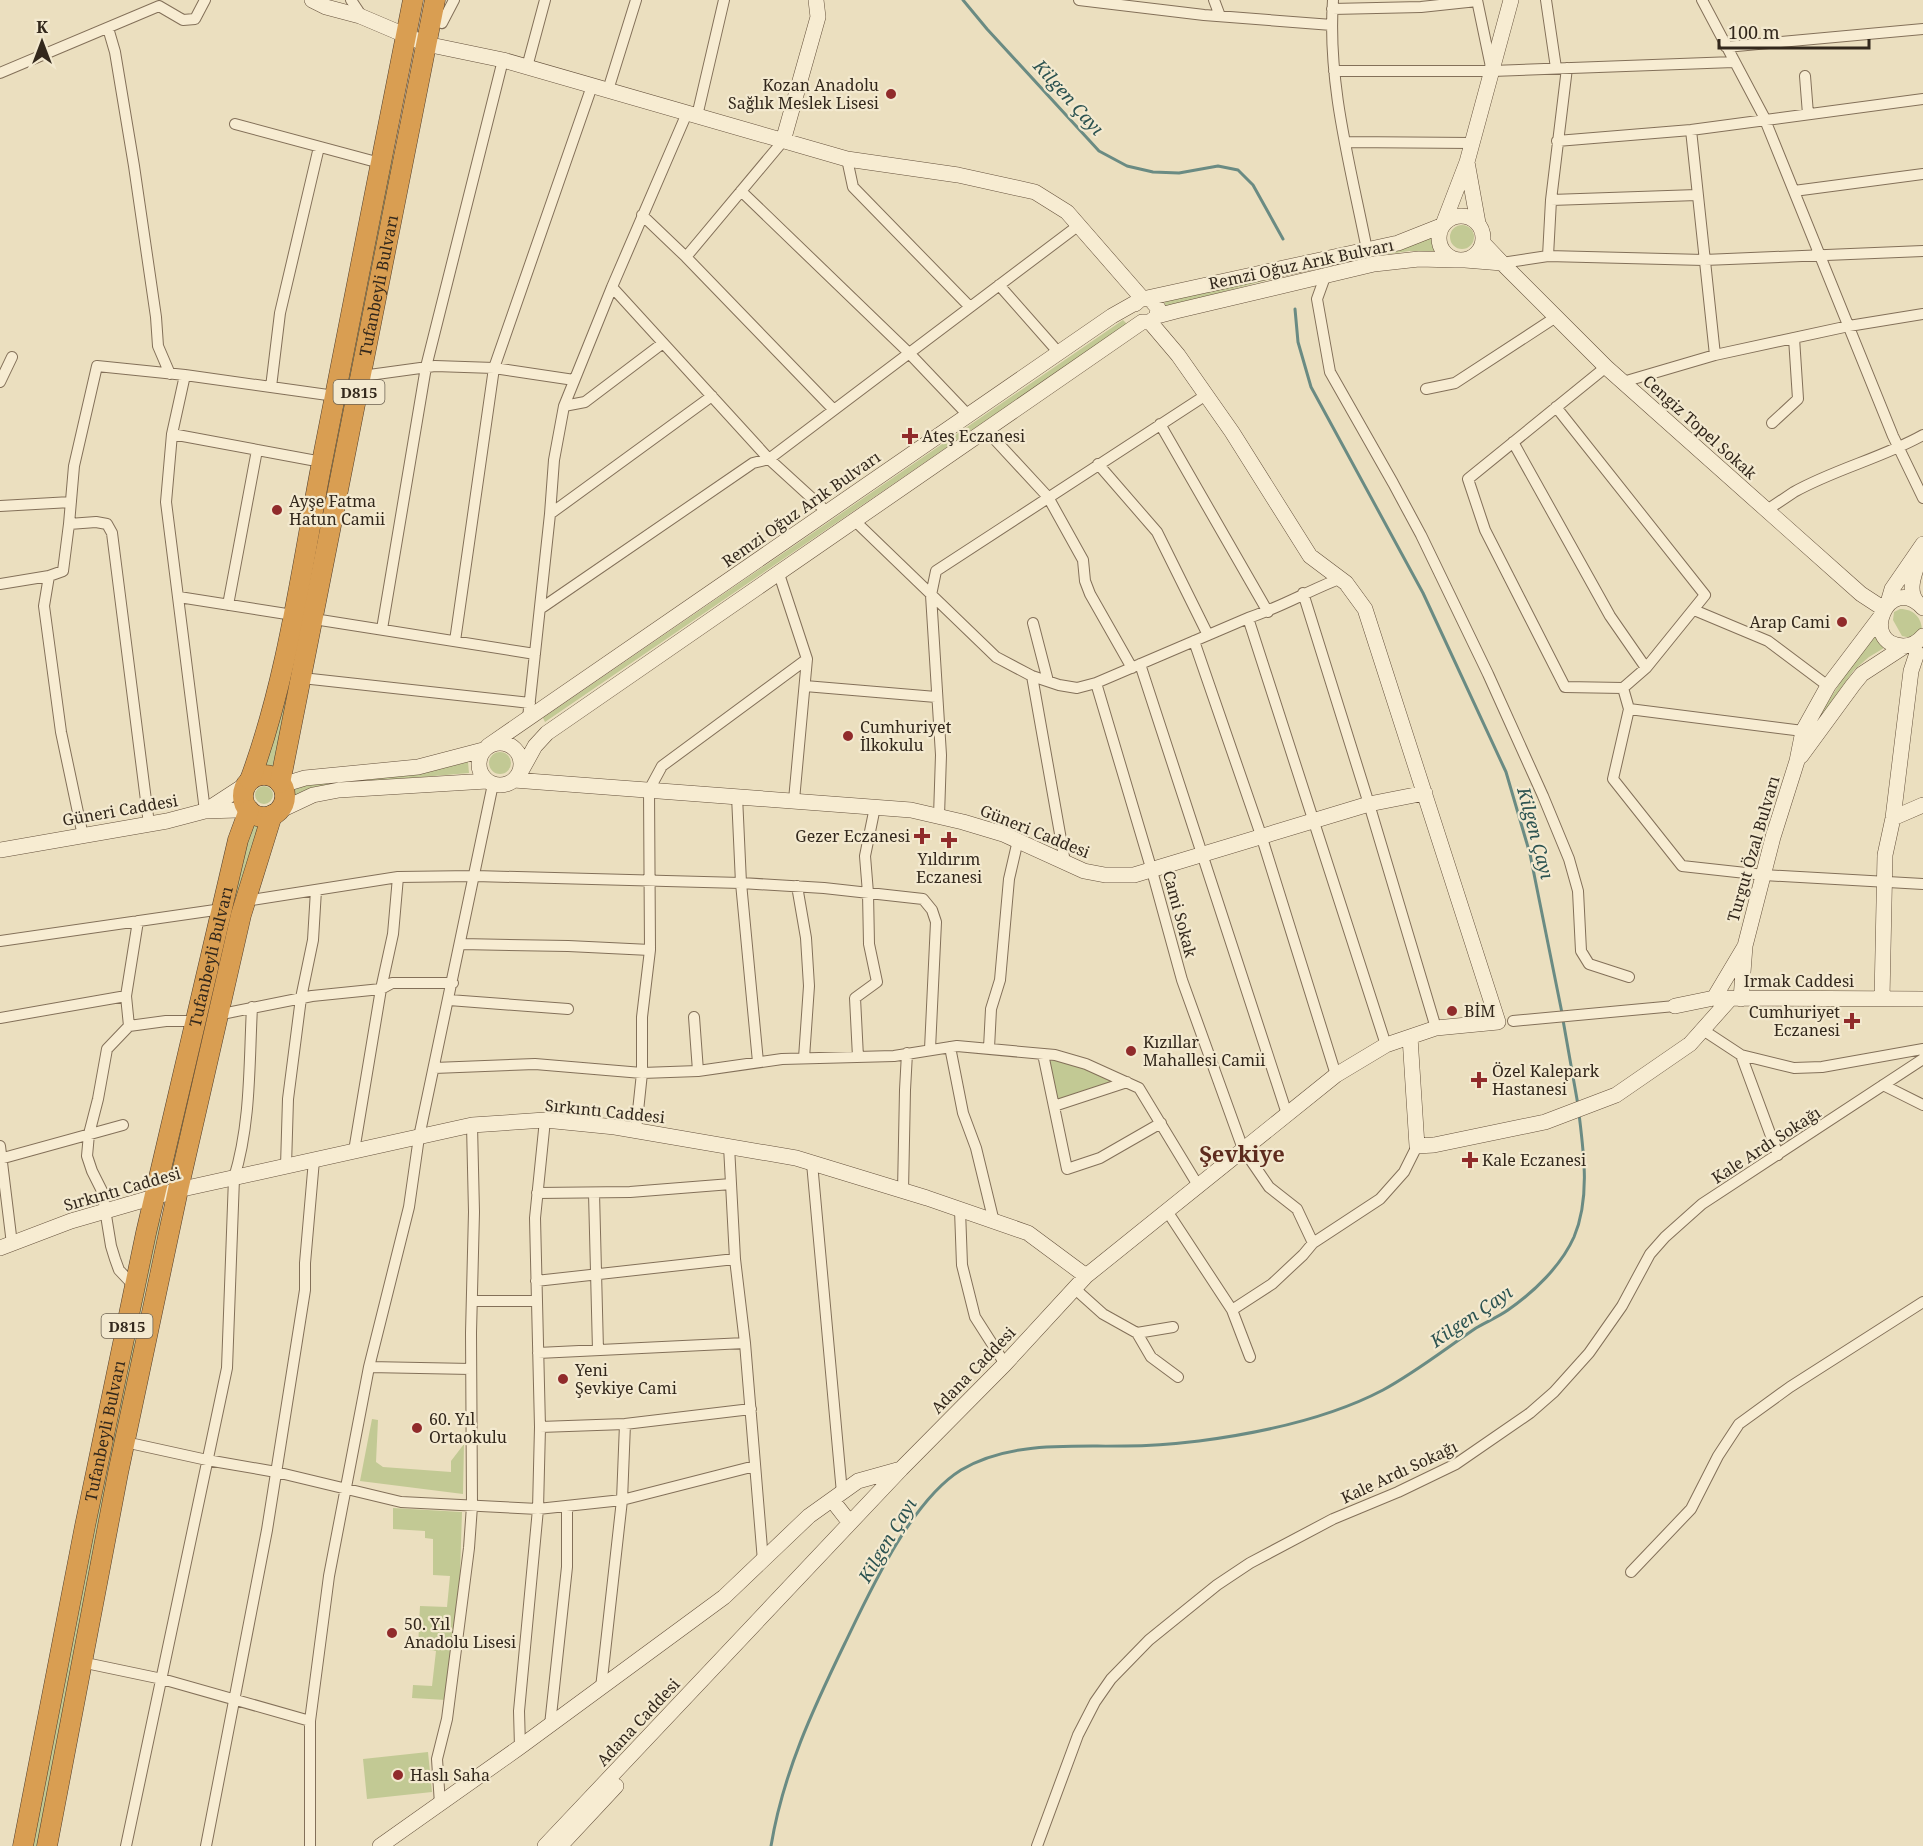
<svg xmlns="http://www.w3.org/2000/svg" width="1923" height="1846" viewBox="0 0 1923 1846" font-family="'Noto Serif',serif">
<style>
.green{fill:#c2c994}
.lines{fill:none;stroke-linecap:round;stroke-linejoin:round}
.stream{stroke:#6a8b83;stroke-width:3}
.street-casing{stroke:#837059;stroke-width:12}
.secondary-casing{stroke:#65513c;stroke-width:16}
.highway-casing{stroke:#513e2d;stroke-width:21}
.street{stroke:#f7ecd2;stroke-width:10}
.secondary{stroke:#f7ecd2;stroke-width:15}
.highway{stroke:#d99e52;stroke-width:20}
.poi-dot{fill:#902b2b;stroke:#f3e9cf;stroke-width:2}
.labels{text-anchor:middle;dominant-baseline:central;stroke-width:4.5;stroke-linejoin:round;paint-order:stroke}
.shield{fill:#f3e9cf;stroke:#6d6252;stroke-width:1.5}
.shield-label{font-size:15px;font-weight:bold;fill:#33281c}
.poi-label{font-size:16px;fill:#33281c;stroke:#f3e9cf;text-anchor:start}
.street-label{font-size:16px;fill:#33281c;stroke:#f3e9cf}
.water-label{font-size:18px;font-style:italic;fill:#2c5351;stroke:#f3e9cf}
.district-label{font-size:22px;font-weight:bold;fill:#5e2c1e;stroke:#f3e9cf}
</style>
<rect width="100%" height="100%" fill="#ebdfbf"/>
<path class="green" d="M411,46L413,47L394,150L385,215L277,770L264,767Z
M1450 237a12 12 0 1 1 24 0a12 12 0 1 1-24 0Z
M1433,233L1436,251H1409L1368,257Z
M1278,274L1279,277L1166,307L1164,300Z
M1123,320L1127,324L545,722L543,718Z
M1900,609C1914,609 1922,618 1922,631L1911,638L1902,636L1893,620L1894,612Z
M1877,628L1889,645L1869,657L1854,670L1808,734L1862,648Z
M489 763a11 11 0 1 1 22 0a11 11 0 1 1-22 0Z
M468,762L469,773L329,785L287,799V785L427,772Z
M255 795a9 9 0 1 1 18 0a9 9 0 1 1-18 0Z
M249,822L261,825L172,1176L168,1175Z
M1048,1061H1068L1116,1083L1058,1101Z
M158,1218L161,1219L135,1339L133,1366L39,1846H33L82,1584Z
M372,1419L378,1420L376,1462L383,1467L451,1472V1461L464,1444L463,1494L360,1481Z
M393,1508L462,1512L460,1575L446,1700L412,1698L413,1685L432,1686L436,1651L418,1648L420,1606L447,1607L450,1576L433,1575V1539L425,1538V1531L393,1529Z
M428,1752L432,1792L367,1799L363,1759Z"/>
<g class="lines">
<path class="stream" d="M963,0L987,29L1099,151L1127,166L1153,172L1179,173L1218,166L1238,170L1253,185L1283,239
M1295,309L1298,342L1311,387L1423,593L1506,772L1530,854L1562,1013
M1563,1020L1578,1105
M771,1846C783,1773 813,1709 845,1643C870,1591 911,1501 961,1470C1010,1441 1070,1447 1125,1446C1149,1446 1174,1444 1199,1441C1260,1433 1328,1419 1383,1390C1416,1372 1445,1349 1476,1328C1486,1322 1498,1317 1508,1310C1534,1292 1561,1266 1574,1237C1590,1199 1584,1154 1579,1114"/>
<defs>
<path id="street" d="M351,0L363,18
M1079,0L1204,15L1332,25
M1214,0L1220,16
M1333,0C1327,84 1351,168 1367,250
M1477,0L1491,67
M1546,0L1556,68
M1702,0L1763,115L1893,436L1923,498
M1332,9L1421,7L1477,1
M431,19L442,23L454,0
M108,28L115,52L134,166L156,317L158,346L170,374
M1726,47L1923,29
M527,67L545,0
M1334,71H1492L1734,62
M0,73L159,6L183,20L195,19L205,0
M1805,76L1808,114
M608,90L636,0
M697,116L724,0
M235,124L380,163
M1691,130L1715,355
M1557,141L1691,130L1923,99
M1346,142L1472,143
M847,159L853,187L970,307
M741,191L909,353L968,415
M1794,191L1923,174
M1551,200L1697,195
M642,215L686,257L833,409
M1548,256L1551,200L1567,68
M686,257L783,141
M1502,263L1548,256L1704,260L1923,251
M1326,274L1317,299L1330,372L1393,483L1421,535L1488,674L1543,796L1569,859L1578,891L1581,951L1589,964L1629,977
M999,285L1059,353
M612,287L769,459L827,512
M185,375L172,434L166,502L205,811
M362,376L435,366L494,368L574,380
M0,382L12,357
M1623,382L1715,355L1849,326L1923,314
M271,387L280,313L319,147
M1426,389L1455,383L1556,317
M564,406L585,402L663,343
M1556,407L1705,595L1646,668L1623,688L1565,687L1485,530L1468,479L1606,367
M1772,423L1798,399L1794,338
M1160,424L1268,612
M986,430L1048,497L1083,560L1085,581L1090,594L1132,668
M172,434L322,462
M1513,442L1610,616L1646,668
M1098,464L1157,532L1208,635
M0,506L71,502
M1767,510C1776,504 1785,498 1794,492C1835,469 1882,458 1923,435
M550,514L712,396
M855,521L996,657L1032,676L1059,685L1077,688L1096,683L1248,618C1279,608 1308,591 1339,579
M69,524L96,522L107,524L112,533L149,824
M779,574L807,659L794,800
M49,576L44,606L61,732L83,836
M0,584L49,576L63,571L69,524L74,466L97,366L185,375L335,396
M1303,593L1369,804L1436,1028
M179,597L293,615
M228,605L257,450
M540,609L753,463L769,459L1079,225
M1694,610L1768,641L1828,686
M1248,618L1386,1045
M314,619L535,654
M1033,623L1048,681
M382,629L426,367L503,60
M455,641L494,368L592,86
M1194,641L1261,835L1336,1075
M1140,664L1287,1114
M1032,676L1065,862
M302,678L530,703
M1096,683L1152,871L1182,980L1243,1149L1269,1187L1297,1209L1313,1243
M805,686L936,697
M1623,688L1629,709L1613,779L1682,866L1764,875L1923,884
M1629,709L1803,731
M528,718L550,514L554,460L564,406L612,287L687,113
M737,796L741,883L758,1062
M939,816L941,755L931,595L936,571L1206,395
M797,886L806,938L809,986L804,1058
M245,901L398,877L475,876L741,883L824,888L923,899L932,910L936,922L930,1049
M0,941L222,909
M461,944L568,946L650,950
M449,1000L568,1009
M217,1015L312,996L381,989L392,983H453
M694,1017L698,1071
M0,1018L126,996
M1513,1021L1675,1006
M129,1026L166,1021H196
M1703,1030L1741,1055L1794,1068L1822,1067L1923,1049
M950,1047L963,1113L976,1148L994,1222
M989,1048L991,1009L1000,980L1009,879L1018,840
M1043,1054L1067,1169L1100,1158L1161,1123
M1741,1055L1778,1155
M858,1057L855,998L877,982L869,944L868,893L865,856L875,807
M434,1068L535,1064L642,1073L698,1071L782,1059L894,1056L957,1046L1055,1055L1086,1064L1139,1088L1199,1187
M1883,1085L1923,1105
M1054,1106L1127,1082
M636,1130L642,1073V1017L650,950L649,790L662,766L807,659
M0,1146L12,1244
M729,1146L735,1259L745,1343L763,1561
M354,1151L381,989L393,934L398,877
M0,1159L123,1125
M812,1163L842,1493
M286,1166L288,1099L301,998L313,940L316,890
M903,1191L905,1090L907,1053
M537,1193L630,1192L731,1184
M594,1193L598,1350
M960,1210L962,1265L975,1317L1005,1364
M1167,1211L1232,1310L1250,1357
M536,1281L735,1259
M135,1287L119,1270L115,1259L111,1246L102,1191L92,1171L87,1156L89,1134L98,1099L107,1049L129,1026L126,996L138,921
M1074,1288L1103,1314L1137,1333L1173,1327
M472,1301H537
M1232,1310L1272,1284L1303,1255L1313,1243L1380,1199L1404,1172L1417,1146
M1137,1333L1151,1357L1178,1377
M538,1353L745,1343
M369,1367L471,1369
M540,1427L625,1424L751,1409
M125,1442L207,1460L276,1472L401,1502L538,1509L622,1500L755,1466
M1631,1572L1691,1509L1718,1456L1739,1424L1790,1387L1923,1302
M81,1662L162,1679L310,1721
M601,1688L622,1500L625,1424
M550,1725L567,1567V1506
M520,1747L519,1711L538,1509L540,1427L535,1218L545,1120
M440,1804L437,1759L447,1719L469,1548L472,1506L471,1333L474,1212L472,1125
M126,1846L227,1368L234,1178C251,1123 249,1064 252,1007
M206,1846L267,1530L305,1290V1263L314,1160
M310,1846V1721L329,1576L369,1367L409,1207L419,1137L493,784
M1037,1846L1078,1735L1095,1702L1111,1679L1149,1640L1217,1585L1250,1563L1333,1519L1398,1492L1456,1464L1530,1413L1554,1392L1589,1353L1622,1306L1650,1254L1665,1237L1702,1204L1923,1059"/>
<path id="secondary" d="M312,0L326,7L360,16L426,44L503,60L847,159L958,175L1035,192L1067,212L1142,298
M783,141L818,17L816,0
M1467,162L1511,0
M1439 238a22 22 0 1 1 44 0a22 22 0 1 1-44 0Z
M1444,222L1467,162L1478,223
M1465,260L1502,263L1483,243
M1502,263L1606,367L1861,594L1884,609
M1147,298L1398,243L1441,226
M1135,304L1142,298L1150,299L1158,308L1157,316
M1143,322H1150L1157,316L1176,311L1374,264L1419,259L1455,260
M1917,602C1906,590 1916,570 1920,557
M1887,606L1892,589L1923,544
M1923,608C1889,571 1858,644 1903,646C1911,646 1918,642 1923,636
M479 764a21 21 0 1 1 42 0a21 21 0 1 1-42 0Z
M488,746L1112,316L1135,303
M1801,756L1853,685L1862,674L1905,646
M519,775L535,746L547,733L1142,322
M514,780L911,810L963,822L1003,834L1084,871L1105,875H1134L1369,804L1425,793
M282,785L305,778L418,767L483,750
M205,811L248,783
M279,811L313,795L339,790L487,781
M1893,818L1923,805
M0,850L167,821L205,811L237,810L247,807
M1745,946L1773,837L1797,761L1803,731L1828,686L1881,616
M1714,998L1745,946L1741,999
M1882,998L1885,855L1893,818L1911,671L1917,653
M1675,1006L1714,998L1923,999
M1410,1037L1417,1146L1434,1145L1545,1122L1616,1095L1690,1044L1730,999
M0,1248L71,1221L178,1190L472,1125L545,1120L615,1127L796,1158L927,1198L1028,1233L1086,1276
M832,1500L850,1523
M380,1846L520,1747L724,1597L809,1516L858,1481L901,1469
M545,1846L901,1469L1005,1364L1086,1276L1336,1075L1386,1045L1436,1028L1498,1022L1365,609L1346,583L1310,556L1232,432L1178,355L1150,322
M560,1846L616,1786"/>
<g id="highway">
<circle cx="264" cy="796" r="21"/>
<path d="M250,780C287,680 301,572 321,467C351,311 381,155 413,0"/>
<path id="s1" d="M280,783L435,0"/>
<path id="s2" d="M23,1846L85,1526L146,1233L238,840L249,810"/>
<path d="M47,1846L118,1473L178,1190L241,915L272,815"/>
</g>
</defs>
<use href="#street" class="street-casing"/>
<use href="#secondary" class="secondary-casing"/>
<use href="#highway" class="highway-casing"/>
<use href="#street" class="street"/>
<use href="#secondary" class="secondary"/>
<use href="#highway" class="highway"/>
</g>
<g class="poi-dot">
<circle cx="891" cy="94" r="6"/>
<path d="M907 427h6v6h6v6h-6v6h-6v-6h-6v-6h6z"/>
<circle cx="277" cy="510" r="6"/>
<circle cx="1842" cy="622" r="6"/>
<circle cx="848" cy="736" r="6"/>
<path d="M919 827h6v6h6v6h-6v6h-6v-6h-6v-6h6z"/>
<path d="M946 831h6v6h6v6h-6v6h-6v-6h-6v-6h6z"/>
<circle cx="1452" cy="1011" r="6"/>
<path d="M1849 1012h6v6h6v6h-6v6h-6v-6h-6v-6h6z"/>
<circle cx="1131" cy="1051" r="6"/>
<path d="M1476 1071h6v6h6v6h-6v6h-6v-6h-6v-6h6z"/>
<path d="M1467 1151h6v6h6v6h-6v6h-6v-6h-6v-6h6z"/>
<circle cx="563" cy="1379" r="6"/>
<circle cx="417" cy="1428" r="6"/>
<circle cx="392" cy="1633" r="6"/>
<circle cx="398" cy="1775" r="6"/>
</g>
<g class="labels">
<g class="shield">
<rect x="333.5" y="380" width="51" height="24" rx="4.5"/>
<rect x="101.5" y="1314" width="51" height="24" rx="4.5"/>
</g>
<g class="shield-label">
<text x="359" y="392">D815</text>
<text x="127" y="1326">D815</text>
</g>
<g class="poi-label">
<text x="879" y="85" text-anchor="end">Kozan Anadolu<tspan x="879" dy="18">Sağlık Meslek Lisesi</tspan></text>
<text x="922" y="436">Ateş Eczanesi</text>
<text x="289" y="501">Ayşe Fatma<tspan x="289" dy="18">Hatun Camii</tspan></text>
<text x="1830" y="622" text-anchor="end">Arap Cami</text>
<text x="860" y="727">Cumhuriyet<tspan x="860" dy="18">İlkokulu</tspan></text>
<text x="910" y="836" text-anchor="end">Gezer Eczanesi</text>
<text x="949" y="859" text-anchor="middle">Yıldırım<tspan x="949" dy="18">Eczanesi</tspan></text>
<text x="1464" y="1011">BİM</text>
<text x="1840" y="1012" text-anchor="end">Cumhuriyet<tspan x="1840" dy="18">Eczanesi</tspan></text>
<text x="1143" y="1042">Kızıllar<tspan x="1143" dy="18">Mahallesi Camii</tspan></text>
<text x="1492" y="1071">Özel Kalepark<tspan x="1492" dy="18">Hastanesi</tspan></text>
<text x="1482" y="1160">Kale Eczanesi</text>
<text x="575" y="1370">Yeni<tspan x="575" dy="18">Şevkiye Cami</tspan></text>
<text x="429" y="1419">60. Yıl<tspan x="429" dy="18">Ortaokulu</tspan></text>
<text x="404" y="1624">50. Yıl<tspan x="404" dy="18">Anadolu Lisesi</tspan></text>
<text x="410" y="1775">Haslı Saha</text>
</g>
<g class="street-label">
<text transform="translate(1301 264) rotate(-12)">Remzi Oğuz Arık Bulvarı</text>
<text stroke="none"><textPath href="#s1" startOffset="507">Tufanbeyli Bulvarı</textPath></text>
<text transform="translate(1700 427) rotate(42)">Cengiz Topel Sokak</text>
<text transform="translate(801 509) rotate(-35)">Remzi Oğuz Arık Bulvarı</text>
<text transform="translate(120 810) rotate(-10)">Güneri Caddesi</text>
<text transform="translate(1035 831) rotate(22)">Güneri Caddesi</text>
<text transform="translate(1753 849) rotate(-74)">Turgut Özal Bulvarı</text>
<text transform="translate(1180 914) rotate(75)">Cami Sokak</text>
<text stroke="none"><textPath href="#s2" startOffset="909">Tufanbeyli Bulvarı</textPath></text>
<text x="1799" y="981">Irmak Caddesi</text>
<text transform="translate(605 1111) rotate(6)">Sırkıntı Caddesi</text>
<text transform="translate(1766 1145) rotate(-33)">Kale Ardı Sokağı</text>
<text transform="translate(122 1189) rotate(-16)">Sırkıntı Caddesi</text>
<text transform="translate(973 1370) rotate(-46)">Adana Caddesi</text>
<text stroke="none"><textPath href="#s2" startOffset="423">Tufanbeyli Bulvarı</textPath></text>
<text transform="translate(1399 1472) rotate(-25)">Kale Ardı Sokağı</text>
<text transform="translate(638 1722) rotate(-47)">Adana Caddesi</text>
</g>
<g class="water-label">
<text transform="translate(1069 97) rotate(48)">Kilgen Çayı</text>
<text transform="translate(1536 833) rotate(75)">Kilgen Çayı</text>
<text transform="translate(1471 1316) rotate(-34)">Kilgen Çayı</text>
<text transform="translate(887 1540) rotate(-59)">Kilgen Çayı</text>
</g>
<g class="district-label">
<text x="1242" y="1153">Şevkiye</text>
</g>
</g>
<g transform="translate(42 42)" stroke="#f3e9cf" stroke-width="4.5" paint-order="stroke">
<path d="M0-4.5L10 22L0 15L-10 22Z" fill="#33281c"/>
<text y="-9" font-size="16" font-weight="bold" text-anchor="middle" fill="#33281c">K</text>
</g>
<path d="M1719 39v9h150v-9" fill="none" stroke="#33281c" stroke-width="3"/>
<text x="1728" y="39" font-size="18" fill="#33281c" stroke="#f3e9cf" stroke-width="4.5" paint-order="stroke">100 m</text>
</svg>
